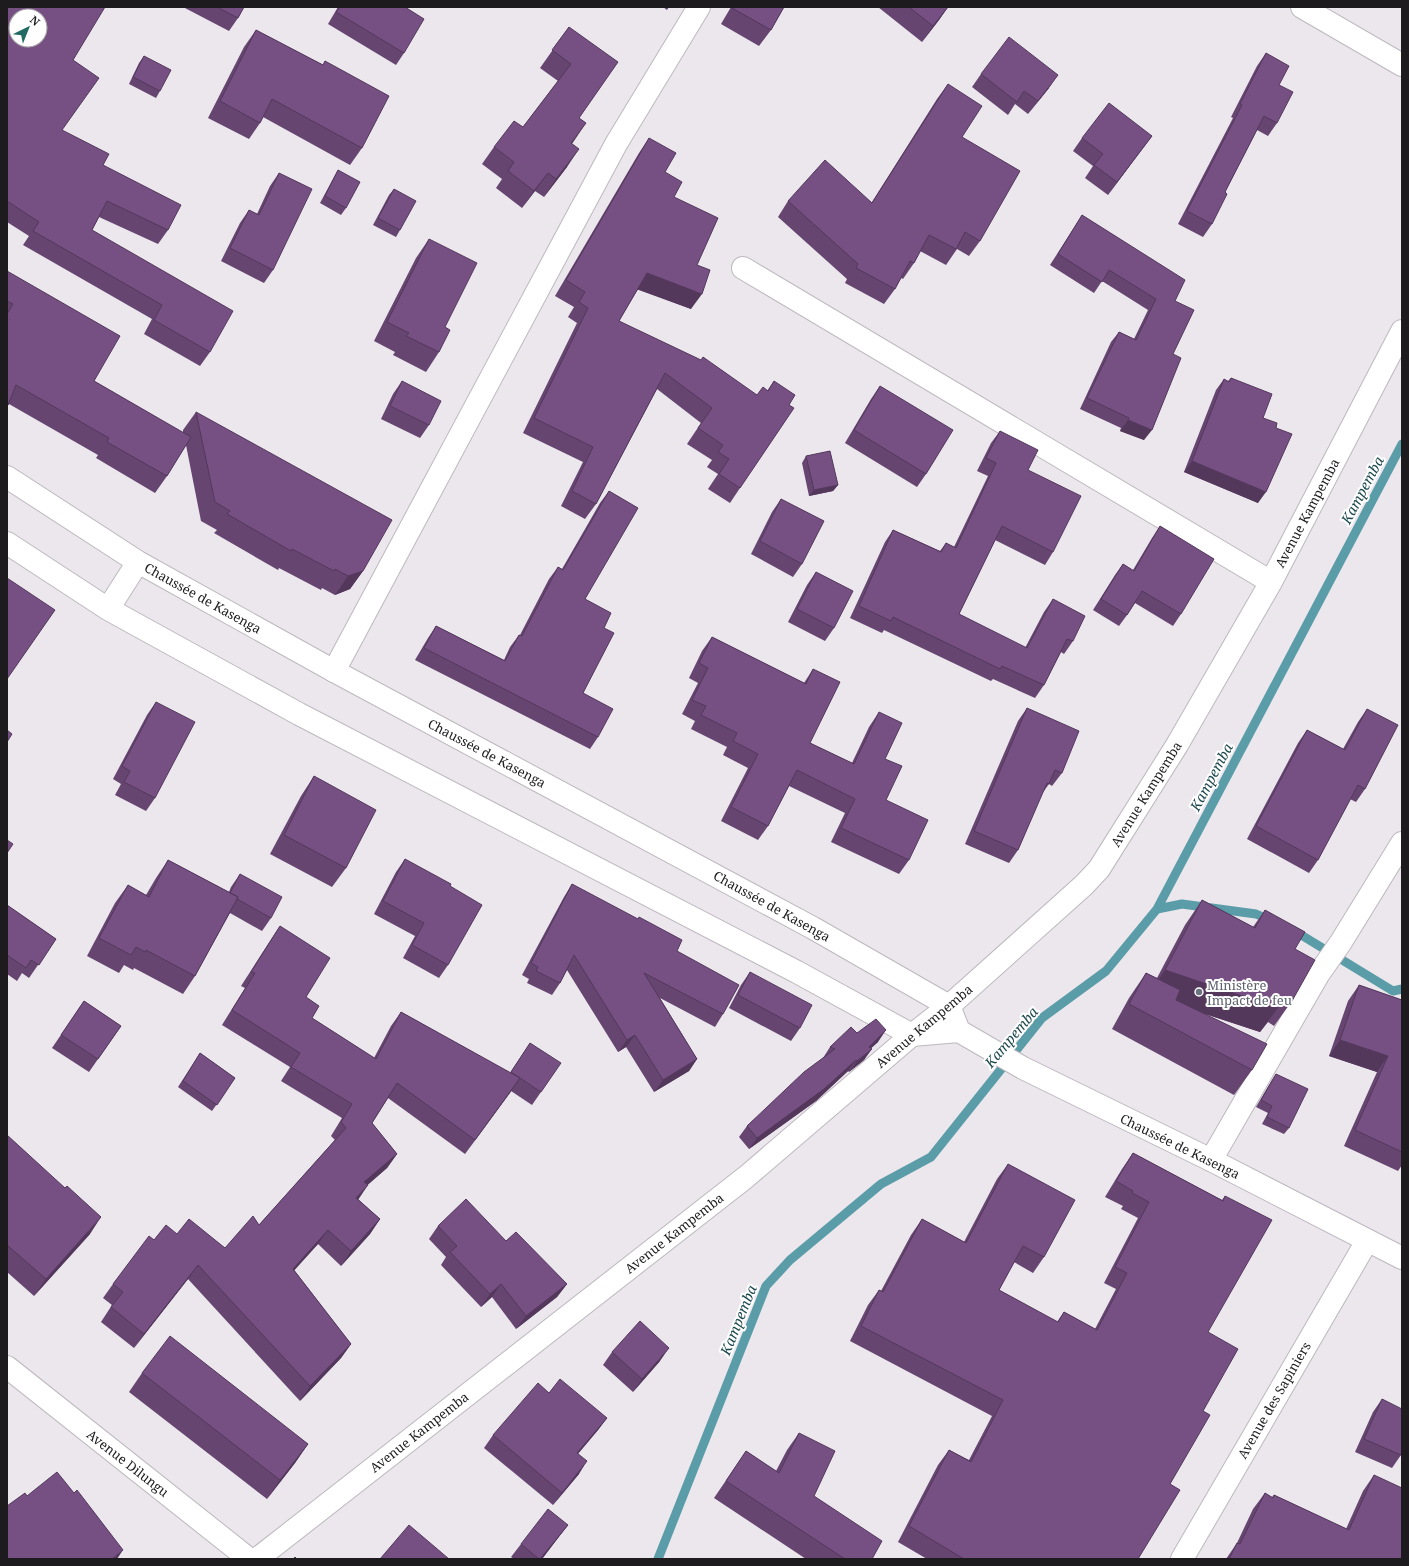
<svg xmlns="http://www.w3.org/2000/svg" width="1409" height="1566" viewBox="0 0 1409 1566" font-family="'Noto Serif',serif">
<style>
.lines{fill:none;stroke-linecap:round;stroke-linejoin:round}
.stream{stroke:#5a9ca7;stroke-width:9}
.minor-casing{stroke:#bdb8be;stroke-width:24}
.major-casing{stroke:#bdb8be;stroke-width:24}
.minor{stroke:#fff;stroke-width:22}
.major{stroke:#fff;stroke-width:22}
.wall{fill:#664571}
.shaded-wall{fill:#53385c}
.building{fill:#775083;stroke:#53385c;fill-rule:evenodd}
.worship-dot{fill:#6b7280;stroke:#fff;stroke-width:1.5}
.labels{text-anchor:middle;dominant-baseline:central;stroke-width:4;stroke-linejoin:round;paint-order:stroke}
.street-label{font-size:13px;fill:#1d1b1e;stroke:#fff}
.worship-label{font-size:13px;fill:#5b616d;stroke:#fff;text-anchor:start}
.water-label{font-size:14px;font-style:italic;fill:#1d494f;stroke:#fff}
</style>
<rect width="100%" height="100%" fill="#ebe7ed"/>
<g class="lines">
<path class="stream" d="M1157,909L1182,904L1256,914L1272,921
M1293,930L1393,991L1402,989
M658,1559L766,1286L790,1260L881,1184L931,1157L1042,1018L1106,971L1157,909L1402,444"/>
<defs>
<path id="minor" d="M1302,7L1402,65
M743,268L1271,582
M334,671L616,144L699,7
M1211,1160L1318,975L1341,942L1402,843
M7,1367L249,1559
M257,1559L746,1177L912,1035L949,1006L1084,885L1099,869L1177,745L1271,582L1402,331
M1182,1559L1367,1241"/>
<path id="major" d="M7,477L138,562L334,671L813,928L949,1006L959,1031
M7,543L108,609L299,714L797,972L912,1035L959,1031L1023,1068L1211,1160L1402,1258
M108,609L138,562"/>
</defs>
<use href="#minor" class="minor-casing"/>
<use href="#major" class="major-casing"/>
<use href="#minor" class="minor"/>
<use href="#major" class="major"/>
</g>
<path class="wall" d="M7,7L73,60L62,130L103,165L168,230L158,244L99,217L92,230L210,352L200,366L144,334L152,319L23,245L29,236L7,222Z
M183,7H244L238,18L229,31Z
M338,7H405L404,53L396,65L328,24Z
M663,7H669L667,10Z
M731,7H784L771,30L759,46L721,24Z
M878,7H948L939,20L922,42Z
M569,27L579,118L572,143L567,167L544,197L535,191L522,208L496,188L502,179L482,164L494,147L523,127L558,81L540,68Z
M256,30L323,65L325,61L362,148L350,165L263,117L260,123L249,139L208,118L244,47Z
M1266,53L1279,85L1277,123L1268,136L1257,130L1225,192L1212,224L1203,237L1178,224L1233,118L1231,117L1257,66Z
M144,56L160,91L156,98L129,84L139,63Z
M981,74L1049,88L1028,114L1015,104L1008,115L972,87Z
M948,84L962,137L980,241L969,256L957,249L946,265L920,251L914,263L903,279L901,278L895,289L884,304L845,283L847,279L778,217L788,201L872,202L937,99Z
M1152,136L1108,195L1085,178L1093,166L1073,151L1082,138Z
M649,138L665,172L697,265L691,309L638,289L619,321L757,395L767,391L774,381L789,405L740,488L730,503L708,489L718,474L707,467L712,460L687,444L701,423L657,389L596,504L585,519L561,506L583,462L523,433L577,323L568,317L574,307L555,296L639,153Z
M338,170L346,208L341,215L320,203L334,177Z
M279,173L273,270L264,283L221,261L240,223L249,210L257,214L270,186Z
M394,189L400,230L396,237L373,225L389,195Z
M1082,215L1175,301L1173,354L1144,440L1120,431L1121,428L1080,409L1111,342L1119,332L1134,339L1148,310L1102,281L1094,293L1050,265L1075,226Z
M429,239L445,327L439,352L426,372L393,355L395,352L374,341L416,258Z
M7,271L94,381L183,433V430L196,412L363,571L350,589L335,595L322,588L321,590L279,568L278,570L214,533L217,530L201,521L186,445L167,476L155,493L96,458L98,455L9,404L7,407Z
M1231,378L1263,418L1276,428L1258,503L1184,472L1216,390L1224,379L1228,381Z
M402,381L429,425L420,438L381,419L393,394Z
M880,386L926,474L917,487L845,443L871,399Z
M1000,431L1028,470L1053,552L1045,565L995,540L959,614L1025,648L1044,612L1053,599L1073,641L1064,654L1061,652L1044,685L1035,698L993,679L991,681L884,630L882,633L850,618L885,542L893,530L940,551L946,543L954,547L988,476L977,471L991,443Z
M806,456L838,485L833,491L809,496L802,463Z
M609,491L585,599L604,628L583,693L598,737L590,749L415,660L428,638L436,626L504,660L510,647L519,635H520L549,579L558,567L562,569L600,503Z
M781,499L802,564L793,577L751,554L772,512Z
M1160,526L1181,614L1173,626L1135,603L1127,615L1119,626L1093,610L1115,575L1123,564L1133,570L1152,538Z
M816,572L834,628L825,641L788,622L807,585Z
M712,637L804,683L813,669L810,743L852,763L869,727L879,712L885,759L886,800L909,860L899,874L831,842L845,813L789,786L768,826L758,840L721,821L748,768L723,755L727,747L691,729L695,721L682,714L698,683L689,678L702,651Z
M156,702L155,798L146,811L115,795L121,784L113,779L147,715Z
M1027,708L1062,773L1052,786L1049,784L1041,795L1018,850L1009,863L965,844L1018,721Z
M1367,709L1365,789L1356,802L1350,799L1318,860L1309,873L1247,839L1298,743L1307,730L1343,749L1358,722Z
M314,776L346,868L332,887L270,854L301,796Z
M405,859L448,965L439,978L403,958L415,936L374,914L396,872Z
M168,860L229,892L231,887L240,874L271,918L262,931L230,913L195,976L183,994L134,968L133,970L124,965L119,973L87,956L115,903L128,885L146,895L156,878Z
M572,884L677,951L723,1014L715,1027L660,998L697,1059L689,1071L654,1092L626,1047L618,1052L567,970L560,983L552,995L527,983L529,979L522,975L564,897Z
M1202,900L1253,927L1265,910L1295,949L1292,1001L1274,1026L1268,1022L1260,1032L1205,1014L1252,1070L1234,1095L1112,1029L1129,998L1146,973L1157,978L1185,925Z
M7,905L56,939L29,978L22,973L17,981L7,974Z
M280,926L306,997L312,1018L374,1058L391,1026L401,1012L510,1073L530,1043L541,1092L532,1105L511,1091L465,1154L388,1098L372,1123L397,1154L387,1168L367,1185L358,1199L380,1219L370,1234L341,1266L318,1244L294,1270L351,1344L341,1358L300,1401L188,1279L134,1348L101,1322L112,1305L103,1298L113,1284L154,1240L177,1234L225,1248L259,1225L335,1140L331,1136L342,1118L281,1081L290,1067L222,1025L245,988L241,986L270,941Z
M750,972L800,1028L791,1041L729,1008L741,985Z
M1359,985L1402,1000V1165L1398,1171L1344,1146L1377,1072L1329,1056L1348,1001Z
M84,1001L121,1026L89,1072L52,1048Z
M857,1033L878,1042L871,1048L864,1060L849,1072L848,1071L816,1101L749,1149L739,1137L747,1126L823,1058L830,1047Z
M200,1053L235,1078L212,1111L178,1087Z
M1276,1074L1289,1128L1284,1134L1262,1124L1268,1113L1256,1107L1272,1080Z
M7,1135L90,1234L34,1296L7,1272Z
M1133,1153L1222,1200L1225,1196L1208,1332L1203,1411L1170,1484L1138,1559H927L898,1542L938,1465L949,1450L969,1460L992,1416L850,1341L868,1305L879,1290L881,1291L911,1235L922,1219L964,1242L997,1179L1008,1164L1044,1257L1033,1273L1014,1262L999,1290L1057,1322L1064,1312L1095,1329L1116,1289L1104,1283L1138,1218L1121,1209L1123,1206L1105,1197L1122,1169Z
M438,1226L506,1241L567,1284L557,1297L516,1329L492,1297L481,1307L441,1265L446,1257L429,1239Z
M612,1352L660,1361L633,1392L603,1365Z
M142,1373L308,1444L295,1463L267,1499L129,1392Z
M549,1393L607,1418L598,1430L578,1454L579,1474L553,1505L484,1448L493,1435Z
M1382,1399L1401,1455L1392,1468L1355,1452L1373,1412Z
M799,1433L814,1496L872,1559H806L714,1498L746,1451L776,1471L787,1450Z
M1374,1475L1402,1559H1226L1237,1543L1253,1509L1265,1493L1272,1497L1274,1495L1346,1529L1363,1491Z
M568,1525L558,1538L542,1559H514L511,1557L521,1544Z"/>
<path class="shaded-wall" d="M948,7L939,20L922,42L933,26Z
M1058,75L1049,88L1028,114Z
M586,123L574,141L559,161L571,143Z
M1152,136L1142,149L1108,195L1117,182Z
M579,149L567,167L544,197L556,179Z
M548,173L535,191L522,208L534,191Z
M647,273L702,294L691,309L636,289Z
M1128,420L1152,430L1144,440L1120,431Z
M1192,461L1266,492L1258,503L1184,472Z
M838,485L833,491L809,496L814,490Z
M363,571L350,589L335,595L348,576Z
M1165,970L1278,1008L1260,1032L1148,995Z
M886,1030L878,1042L867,1052L872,1049L864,1060L849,1072L857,1061L869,1047Z
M635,1035L626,1047L618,1052L627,1040Z
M1340,1040L1388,1056L1377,1072L1329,1056Z
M697,1059L689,1071L654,1092L663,1080Z
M856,1060L848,1071L816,1101L749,1149L757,1138Z
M520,1078L510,1093L465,1154L475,1140Z
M397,1154L387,1168L354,1197L364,1182Z
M368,1185L358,1200L356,1198Z
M101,1217L90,1234L34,1296L46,1279Z
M380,1219L370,1234L341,1266L351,1251Z
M328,1230L318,1244L283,1283L293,1269Z
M198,1265L188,1279L134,1348L144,1334Z
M501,1284L492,1297L481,1307L490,1294Z
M567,1284L557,1297L516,1329L526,1316Z
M351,1344L341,1358L300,1401L310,1386Z
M669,1348L660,1361L633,1392L642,1379Z
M607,1418L598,1430L568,1465L577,1453Z
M308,1444L295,1463L267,1499L280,1480Z
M587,1461L579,1474L553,1505L562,1493Z
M568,1525L558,1538L542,1559H540Z
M123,1550L117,1559H112Z"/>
<path class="building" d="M7,7H105L73,60L99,78L62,130L109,154L103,165L181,205L168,230L107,201L92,230L233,311L210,352L154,320L162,305L33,231L39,222L7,201ZM16,16H40V40H16Z
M217,7H244L238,18Z
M340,7H405L424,19L404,53L336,12Z
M733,7H784L771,30L732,8Z
M909,7H948L933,26Z
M569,27L618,62L579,118L586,123L571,143L579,149L556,179L548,173L534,191L508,171L514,162L494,147L514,121L523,127L571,64L552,50Z
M256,30L323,65L325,61L389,96L362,148L272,99L260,123L220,101Z
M1009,37L1058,75L1038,101L1024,91L1017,102L981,74Z
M1266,53L1289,66L1279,85L1293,92L1277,123L1264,116L1225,192L1227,194L1212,224L1187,211L1242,105L1240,104Z
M144,56L171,70L160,91L133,77Z
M948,84L982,106L962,137L1020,171L980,241L965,232L956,249L929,235L914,263L910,261L895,289L856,268L858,264L788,201L825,160L872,203Z
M1109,103L1152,136L1117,182L1094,165L1103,154L1082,138Z
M649,138L676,153L665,172L682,182L674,197L718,218L697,265L710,270L702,294L647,273L619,321L701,360L703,357L757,395L763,387L768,391L774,381L795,395L789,405L794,408L740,488L719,474L729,459L718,452L723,445L698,428L712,408L665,373L596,504L572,491L593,447L534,418L588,308L579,302L585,292L566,280Z
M338,170L360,182L346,208L325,196Z
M279,173L312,189L273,270L230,248L249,210L259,215Z
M394,189L416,201L400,230L378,218Z
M1082,215L1185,280L1175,301L1194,310L1173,354L1181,358L1152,430L1128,420L1129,418L1087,398L1119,332L1136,340L1156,299L1109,270L1102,282L1058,254Z
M429,239L477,263L445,327L450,330L439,352L406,336L409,333L387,322Z
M7,271L120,336L94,381L191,437L167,476L107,442L109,438L16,385L8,405L7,404V314L13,304L7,301Z
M1231,378L1272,394L1263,418L1277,423L1276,428L1292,434L1266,492L1192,461L1224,379L1229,382Z
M402,381L441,401L429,425L390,406Z
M880,386L953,430L926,474L854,430Z
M196,412L392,520L363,571L348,576L335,569L334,571L292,549L291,551L227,514L230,511L215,502Z
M1000,431L1038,450L1028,470L1081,496L1053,552L1002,526L959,614L1027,648L1053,599L1085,616L1073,641L1067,639L1044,685L1002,666L1000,669L893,617L891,621L859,606L893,530L941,552L946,543L956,548L996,463L986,458Z
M830,451L838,485L814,490L806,456Z
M609,491L638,508L585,599L611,613L604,628L614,633L583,693L613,709L598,737L424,648L436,626L505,661L519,635L522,636L558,567L563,570Z
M781,499L824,521L802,564L760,541Z
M1160,526L1214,559L1181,614L1142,591L1127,615L1101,599L1123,564L1134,571Z
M816,572L853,591L834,628L797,609Z
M7,578L55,610L7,679Z
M712,637L806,684L813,669L840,682L810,743L854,764L879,712L902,723L885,759L902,766L886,800L928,820L909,860L841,828L855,799L797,770L768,826L731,807L758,754L733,741L737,733L701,715L706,706L692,700L708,668L699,663Z
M156,702L195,722L155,798L124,782L130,771L122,766Z
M1027,708L1079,731L1062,773L1055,770L1049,784L1047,783L1018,850L974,831Z
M1367,709L1398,725L1365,789L1358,785L1318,860L1256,826L1307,730L1345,750Z
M7,730L12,734L7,742Z
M314,776L376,810L346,868L284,835Z
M7,840L13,844L7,853Z
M405,859L451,884L450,886L482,905L448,965L412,945L424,923L383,901Z
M168,860L238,897L195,976L146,950L145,952L136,947L131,955L99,938L128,885L149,897Z
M240,874L282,897L271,918L237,899L238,897L230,893Z
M572,884L638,919L639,917L682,940L677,951L739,985L723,1014L644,973L697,1059L663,1080L635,1035L627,1040L574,955L560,983L536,971L538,967L531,963Z
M1202,900L1255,928L1265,910L1305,932L1295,949L1315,960L1292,1001L1284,997L1278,1008L1165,970Z
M7,905L56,939L39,965L31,960L26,968L7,955Z
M280,926L330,958L306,997L319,1006L312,1018L376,1059L401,1012L520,1078L475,1140L397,1083L372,1123L397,1154L364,1182L368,1185L356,1198L380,1219L351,1251L328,1230L293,1269L351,1344L310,1386L198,1265L144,1334L111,1307L123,1292L113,1284L149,1236L154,1240L166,1225L177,1234L189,1219L225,1248L253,1216L259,1225L346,1128L341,1122L352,1104L291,1067L300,1053L232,1010L255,973L251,972Z
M750,972L812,1005L800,1028L738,995Z
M1146,973L1180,990L1176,1000L1267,1044L1252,1070L1129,1004Z
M1359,985L1402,1000V1152L1355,1130L1388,1056L1340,1040Z
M84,1001L121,1026L98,1059L61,1035Z
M876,1019L886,1030L869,1047L872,1049L857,1061L856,1060L824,1089L757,1138L747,1126L804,1072L835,1049L830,1047L851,1027L857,1033Z
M530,1043L561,1063L541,1092L511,1072Z
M200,1053L235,1078L217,1105L183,1081Z
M1276,1074L1308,1089L1289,1128L1267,1117L1272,1106L1261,1100Z
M7,1135L65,1188L67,1186L101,1217L46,1279L7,1245Z
M1133,1153L1223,1201L1225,1196L1272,1220L1208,1332L1238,1349L1203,1411L1210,1415L1170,1484L1180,1490L1138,1559H964L909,1526L949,1450L971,1462L1003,1400L861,1326L879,1290L883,1292L922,1219L966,1243L1008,1164L1075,1200L1044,1257L1023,1246L999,1290L1058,1322L1064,1312L1097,1330L1127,1273L1115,1267L1149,1202L1132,1193L1133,1191L1116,1181Z
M466,1199L506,1241L516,1232L567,1284L526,1316L501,1284L490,1294L450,1252L457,1246L438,1226Z
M640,1321L669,1348L642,1379L612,1352Z
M170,1336L308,1444L280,1480L142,1373Z
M560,1379L607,1418L577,1453L587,1461L562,1493L493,1435L538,1383L549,1393Z
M1382,1399L1402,1409V1453L1401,1455L1364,1439Z
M799,1433L835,1451L814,1496L882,1541L872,1559H845L726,1481L746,1451L779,1473Z
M57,1472L74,1493L77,1490L123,1550L112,1559H7V1506L25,1493L27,1496Z
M1374,1475L1402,1488V1559H1229L1237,1543L1240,1544L1265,1493L1273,1498L1274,1495L1349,1530Z
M548,1509L568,1525L540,1559H539L521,1544Z
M409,1525L449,1559H380Z
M295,1557L297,1559H293Z"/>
<circle class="worship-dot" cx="1199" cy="992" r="4"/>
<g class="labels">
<g class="street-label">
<text transform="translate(1307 513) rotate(-62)">Avenue Kampemba</text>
<text transform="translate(203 598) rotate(29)">Chaussée de Kasenga</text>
<text transform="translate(487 753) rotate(28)">Chaussée de Kasenga</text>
<text transform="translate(1146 794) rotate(-58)">Avenue Kampemba</text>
<text transform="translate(772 906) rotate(29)">Chaussée de Kasenga</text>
<text transform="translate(924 1026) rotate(-40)">Avenue Kampemba</text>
<text transform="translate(1180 1146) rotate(26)">Chaussée de Kasenga</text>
<text transform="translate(674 1233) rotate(-38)">Avenue Kampemba</text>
<text transform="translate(1274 1400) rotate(-60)">Avenue des Sapiniers</text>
<text transform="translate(419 1432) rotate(-38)">Avenue Kampemba</text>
<text transform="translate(128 1463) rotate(38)">Avenue Dilungu</text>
</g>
<g class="worship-label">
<text x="1207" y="985">Ministère<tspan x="1207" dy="15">Impact de feu</tspan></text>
</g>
<g class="water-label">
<text transform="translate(1362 490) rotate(-62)">Kampemba</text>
<text transform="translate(1211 777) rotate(-62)">Kampemba</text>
<text transform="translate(1011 1037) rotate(-50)">Kampemba</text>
<text transform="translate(738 1320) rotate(-68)">Kampemba</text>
</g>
</g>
<rect width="1409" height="1566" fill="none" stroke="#1d1b1e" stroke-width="16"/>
<g transform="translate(28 28) rotate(43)"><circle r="19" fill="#ffffff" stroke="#a5a4a5"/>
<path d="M0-3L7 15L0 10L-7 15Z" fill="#216b64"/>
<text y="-6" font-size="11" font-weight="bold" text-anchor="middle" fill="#1d1b1e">N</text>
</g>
</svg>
